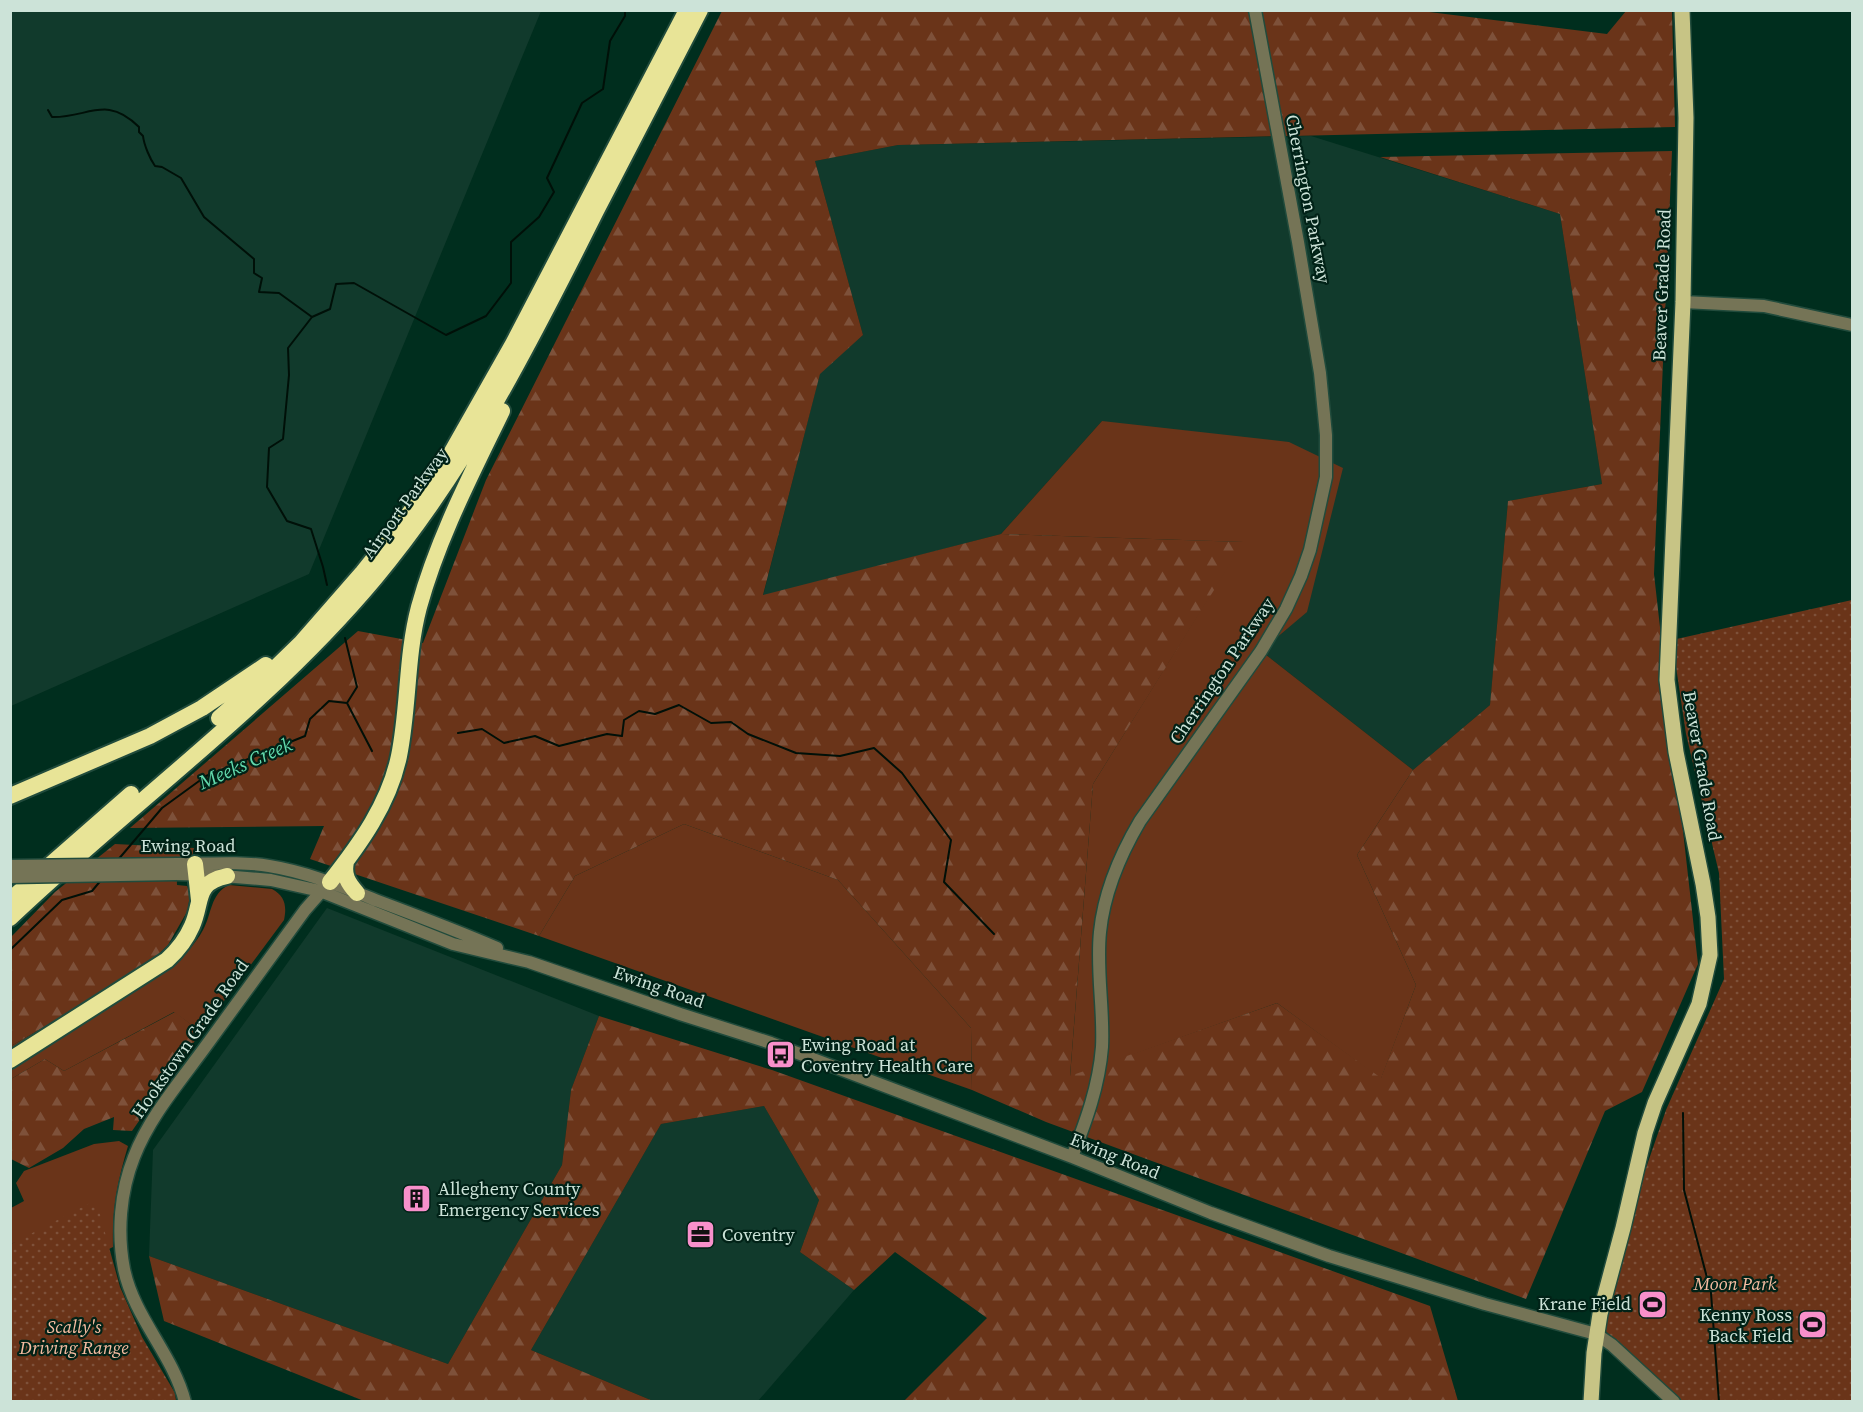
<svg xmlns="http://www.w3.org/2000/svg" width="1863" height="1412" viewBox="0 0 1863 1412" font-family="'Source Serif 4',serif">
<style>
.built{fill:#113a2c}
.green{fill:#6a3419}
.forest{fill:url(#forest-firs)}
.park{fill:url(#park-dots)}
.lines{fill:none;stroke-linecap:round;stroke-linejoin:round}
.stream{stroke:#001008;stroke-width:2}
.minor-casing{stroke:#214b3c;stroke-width:15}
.major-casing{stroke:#214b3c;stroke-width:18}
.highway-casing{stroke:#214b3c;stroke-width:20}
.minor{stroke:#757456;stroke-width:12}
.major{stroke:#c7c485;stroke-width:15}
.highway{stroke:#e8e497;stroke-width:16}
.minor-bridge-casing{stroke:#214b3c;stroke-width:15;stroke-linecap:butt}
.minor-bridge{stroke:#757456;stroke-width:12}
.labels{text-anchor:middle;stroke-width:4.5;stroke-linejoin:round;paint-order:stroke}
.street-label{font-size:18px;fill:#cce3d8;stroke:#012217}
.poi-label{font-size:18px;fill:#cce3d8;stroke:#012217;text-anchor:start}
.park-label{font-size:18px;font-style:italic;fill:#f5bca1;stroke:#012217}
.water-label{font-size:20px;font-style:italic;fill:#62daad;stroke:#012217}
</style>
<defs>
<pattern id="forest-firs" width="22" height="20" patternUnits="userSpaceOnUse" patternTransform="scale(1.5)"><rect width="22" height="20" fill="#6a3419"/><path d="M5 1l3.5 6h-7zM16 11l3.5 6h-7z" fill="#7e513a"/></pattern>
<pattern id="park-dots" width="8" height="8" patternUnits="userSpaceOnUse" patternTransform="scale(1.5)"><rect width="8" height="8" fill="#6a3419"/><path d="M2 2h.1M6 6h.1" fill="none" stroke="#7e513a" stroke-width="1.8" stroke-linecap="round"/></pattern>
</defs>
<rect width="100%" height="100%" fill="#002e1e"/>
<path class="built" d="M11 10 541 11 309 574 11 706Z
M1311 136 1560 214 1602 484 1508 501 1490 705 1413 770 1261 651 1102 421 1001 534 763 596 820 373 863 335 815 161 898 145Z
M327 908 599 1016 571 1090 562 1165 448 1364 149 1256 153 1150Z
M764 1106 819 1200 800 1252 854 1290 758 1401H653L531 1350 661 1124Z"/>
<path class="green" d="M1102 421 1289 442 1343 468 1307 612 1261 651 1413 770 1357 855 1416 985 1381 1079 1277 1003 1070 1077 1093 784 1243 542 1001 534Z
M684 824 838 880 971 1028 972 1090 539 936 575 876Z
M229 885 272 889C285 896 287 906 284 920L201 1032 174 1012 64 1071 45 1059 11 1079V1068L171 967C183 956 195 945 203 930 212 914 210 894 229 885Z
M102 994 11 1049V1046Z
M119 1141 128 1146C117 1183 112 1209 113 1247L105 1251 16 1242 11 1244V1208L24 1201 16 1183 24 1171 94 1144Z"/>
<path class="forest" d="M1413 10 1607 34 1626 11H1672L1675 127 898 145 815 161 863 335 820 374 763 595 1001 534 1244 542 1093 784 1070 1076 1277 1003 1381 1078 1416 985 1357 855 1413 770 1490 705 1508 501 1602 484 1560 214 1380 157 1672 151 1654 574 1698 964 1642 1092 1605 1111 1526 1299 1046 1122 972 1090 971 1028 838 880 684 824 575 876 539 936 310 859 324 826 130 828 358 631 423 643 486 480 722 11Z
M115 844 194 848 192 857 176 860 177 885 187 886 190 892 188 910 168 945 148 964 117 985 11 1046V937L55 892Z
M175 1012 201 1032 132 1131 113 1130 114 1117 84 1129 63 1148 29 1168 11 1159V1079L45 1059 64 1071Z
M599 1016 772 1070 1430 1306 1458 1401H904L987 1318 895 1252 854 1290 800 1252 819 1200 764 1106 661 1124 531 1350 653 1401H364L164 1321 149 1256 448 1364 562 1165 571 1090Z"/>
<path class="park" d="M1852 600V1401H1682L1602 1328 1636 1197 1666 1110 1724 979 1719 873 1686 734 1672 640Z
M96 1200 120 1287 142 1337 175 1393 176 1401H11V1244Z"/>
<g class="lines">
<path class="stream" d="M48 110 52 117C88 118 106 94 139 127V132L143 136C144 145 150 159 155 166L162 167 181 178 204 217 254 259V273L262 278 259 292 279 293 312 317
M327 585 323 567 311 529 287 521 267 487 269 448 283 439 289 375 288 348 312 317 330 309 336 284 354 283 446 335 486 316 511 283V242L539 217 554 192 547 178 582 103 603 89 610 41 625 16V10
M347 703 372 751
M458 733 482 729 504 743 535 736 559 746 607 734 622 736 624 720 639 711 655 714 679 705 711 723 731 722 748 734 796 753 840 756 874 748 902 773 951 840 944 882 994 934
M117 861 162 808 206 776 305 736 310 719 329 701 347 703 357 687 345 638
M10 950 62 900 92 891 102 879
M1683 1113 1684 1190 1711 1293 1719 1402"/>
<defs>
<path id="minor" d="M1683 302 1764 306 1852 325
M177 864C208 864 239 861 269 866 307 872 343 887 378 901 418 916 458 931 497 948
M176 874 211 875 271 880 320 891 453 944 529 962 680 1014 771 1043 1072 1157 1211 1213 1329 1256 1485 1304 1596 1334 1612 1345 1674 1402
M1072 1157C1086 1121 1099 1086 1102 1047 1104 1009 1096 970 1100 932 1104 892 1120 855 1140 821L1261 651 1286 609 1301 576 1310 550 1326 477V435L1320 373 1298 242 1255 10
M185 1402C173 1354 134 1318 124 1269 117 1233 120 1192 134 1157 149 1118 178 1084 203 1050 237 1004 271 957 305 910L326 886"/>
<path id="major" d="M1591 1402 1594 1353 1600 1314 1623 1228 1645 1133 1655 1103 1699 1004 1710 955 1708 917 1703 884 1676 752 1667 680 1683 302 1686 118 1682 10"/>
<path id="highway" d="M219 718 266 677 301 643 363 572 403 522 445 464 513 344 687 10
M10 796 150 736 202 708 266 665
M346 862C343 875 348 883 357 893
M195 864 199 900
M330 882C360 844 389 804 399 756 409 707 406 656 419 607 438 538 471 475 502 411
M10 900 131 794
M10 918C131 803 268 706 375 578 467 468 532 339 596 211 630 144 666 77 700 10
M10 1060 167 960C178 950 186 940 192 926 203 901 194 883 227 876"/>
</defs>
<use href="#minor" class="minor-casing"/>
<use href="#major" class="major-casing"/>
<use href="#highway" class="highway-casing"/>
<use href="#minor" class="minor"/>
<use href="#major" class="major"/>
<use href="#highway" class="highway"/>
<defs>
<path id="minor-bridge" d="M10 866 177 864
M10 877 176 874"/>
</defs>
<use href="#minor-bridge" class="minor-bridge-casing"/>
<use href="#minor-bridge" class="minor-bridge"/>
</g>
<defs>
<symbol id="bus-square" viewBox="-11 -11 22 22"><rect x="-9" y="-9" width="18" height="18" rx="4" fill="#f890cb" stroke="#012217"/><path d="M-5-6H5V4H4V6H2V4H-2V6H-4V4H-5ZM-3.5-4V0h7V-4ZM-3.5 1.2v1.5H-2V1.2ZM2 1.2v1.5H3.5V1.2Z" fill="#111"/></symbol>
<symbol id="building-square" viewBox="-11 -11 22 22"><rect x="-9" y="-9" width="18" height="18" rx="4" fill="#f890cb" stroke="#012217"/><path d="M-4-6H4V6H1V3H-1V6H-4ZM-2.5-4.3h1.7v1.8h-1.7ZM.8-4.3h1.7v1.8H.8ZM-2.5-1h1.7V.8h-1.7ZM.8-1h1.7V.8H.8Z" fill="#111"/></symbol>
<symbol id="office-square" viewBox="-11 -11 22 22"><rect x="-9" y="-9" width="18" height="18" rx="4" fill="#f890cb" stroke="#012217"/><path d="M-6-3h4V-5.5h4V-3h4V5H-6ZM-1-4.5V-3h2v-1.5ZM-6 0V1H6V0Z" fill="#111"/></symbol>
<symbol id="stadium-square" viewBox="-11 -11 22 22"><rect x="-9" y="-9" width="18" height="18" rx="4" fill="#f890cb" stroke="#012217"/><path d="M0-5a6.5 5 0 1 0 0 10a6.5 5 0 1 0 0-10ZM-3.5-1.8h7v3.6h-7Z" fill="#111"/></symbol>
</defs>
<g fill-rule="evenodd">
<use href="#bus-square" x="764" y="1038" width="33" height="33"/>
<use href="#building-square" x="400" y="1182" width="33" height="33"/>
<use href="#office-square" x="684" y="1218" width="33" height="33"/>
<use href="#stadium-square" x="1636" y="1288" width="33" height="33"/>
<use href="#stadium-square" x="1796" y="1308" width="33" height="33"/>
</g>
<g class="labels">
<g class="street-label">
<text transform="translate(1308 199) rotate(79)" y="6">Cherrington Parkway</text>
<text transform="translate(1662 285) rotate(-88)" y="6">Beaver Grade Road</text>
<text transform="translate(405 503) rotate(-54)" y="6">Airport Parkway</text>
<text transform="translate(1222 671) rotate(-56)" y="6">Cherrington Parkway</text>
<text transform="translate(1702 766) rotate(80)" y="6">Beaver Grade Road</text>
<text x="188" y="852">Ewing Road</text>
<text transform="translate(659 987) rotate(19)" y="6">Ewing Road</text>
<text transform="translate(190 1039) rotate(-55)" y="6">Hookstown Grade Road</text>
<text transform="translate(1115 1156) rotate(22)" y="6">Ewing Road</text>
</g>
<g class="poi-label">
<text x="801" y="1051">Ewing Road at<tspan x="801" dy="21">Coventry Health Care</tspan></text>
<text x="438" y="1195">Allegheny County<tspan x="438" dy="21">Emergency Services</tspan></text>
<text x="722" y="1241">Coventry</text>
<text x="1631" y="1310" text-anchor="end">Krane Field</text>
<text x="1792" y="1321" text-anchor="end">Kenny Ross<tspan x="1792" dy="21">Back Field</tspan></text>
</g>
<g class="park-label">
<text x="1735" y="1290">Moon Park</text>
<text x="74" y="1333">Scally's<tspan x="74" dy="21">Driving Range</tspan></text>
</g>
<g class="water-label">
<text transform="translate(245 763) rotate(-24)" y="7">Meeks Creek</text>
</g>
</g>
<rect width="1863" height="1412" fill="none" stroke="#cce3d8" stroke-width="24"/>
</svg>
